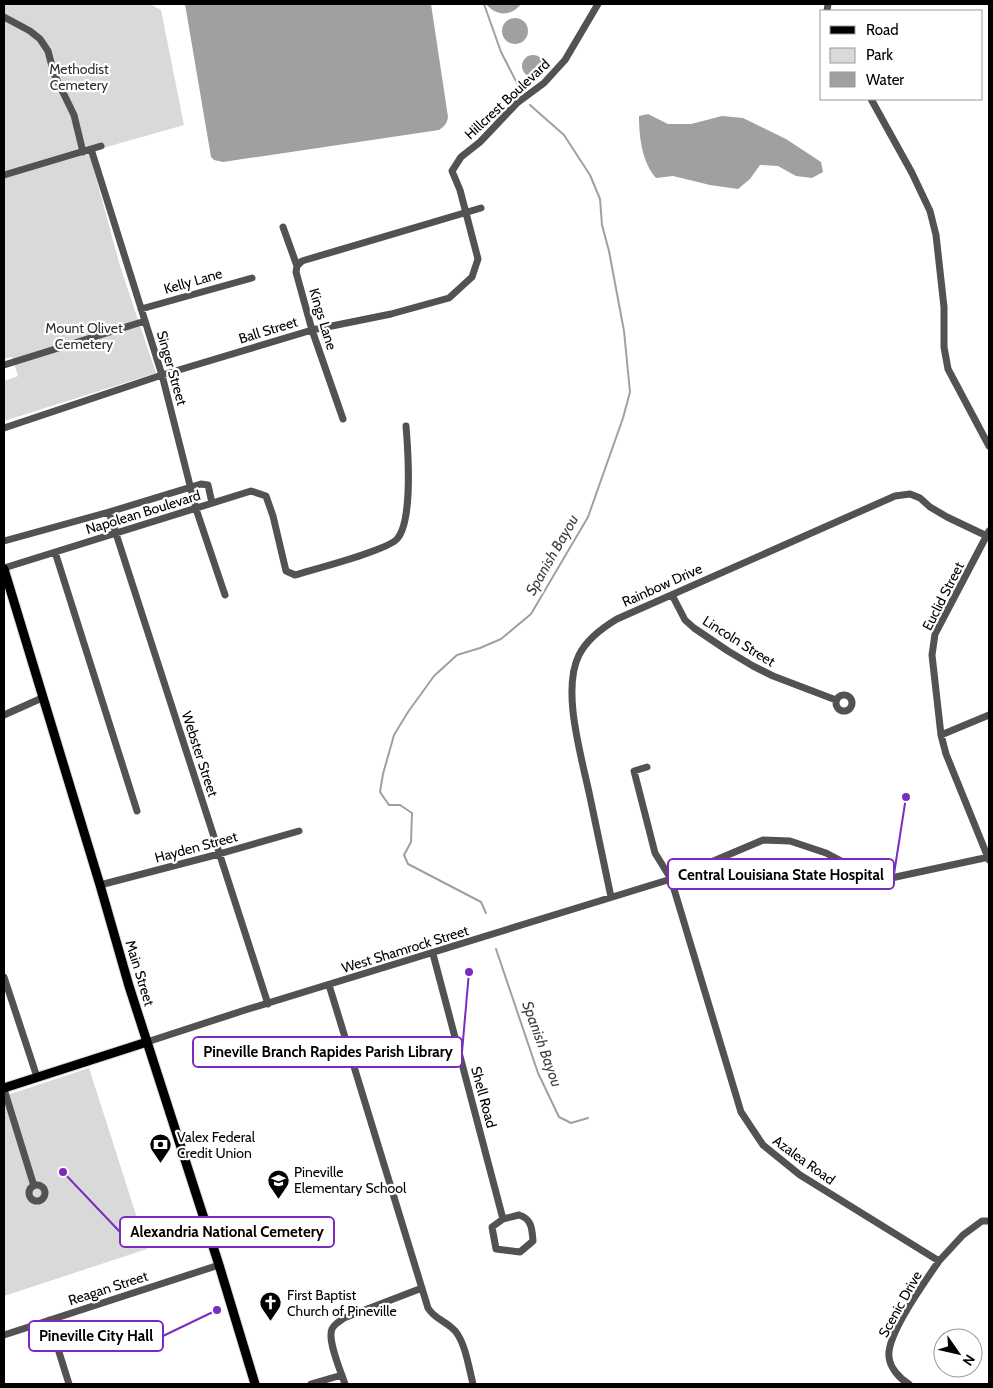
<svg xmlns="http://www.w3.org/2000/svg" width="993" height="1388" viewBox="0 0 993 1388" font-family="Cabin,sans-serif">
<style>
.green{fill:#d9d9d9}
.water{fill:#a0a0a0}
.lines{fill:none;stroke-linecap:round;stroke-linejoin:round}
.stream{stroke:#a0a0a0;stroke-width:2}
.major-casing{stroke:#dbdbdb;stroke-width:11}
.minor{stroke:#525252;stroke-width:7}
.major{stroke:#000;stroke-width:9}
.labels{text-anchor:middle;stroke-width:4.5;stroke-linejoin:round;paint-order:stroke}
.park-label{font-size:14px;fill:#303030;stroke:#fff}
.street-label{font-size:14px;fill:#000;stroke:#fff}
.poi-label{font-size:14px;fill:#000;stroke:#fff;text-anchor:start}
.water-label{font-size:15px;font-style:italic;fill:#414141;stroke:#fff}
.leader{fill:none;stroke:#7b2cbf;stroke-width:2}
.callout-dot{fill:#7b2cbf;stroke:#fff;stroke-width:2}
.callout{fill:#fff;stroke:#7b2cbf;stroke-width:2}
.callout-label{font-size:15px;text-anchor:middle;font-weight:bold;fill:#000}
</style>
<rect width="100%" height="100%" fill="#fff"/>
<path class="green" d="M4 4H150L161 10 184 125 89 152 120 266 156 373 4 421V381L18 376 12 357 4 359Z
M89 1068 147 1249 4 1296V1096Z"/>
<path class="water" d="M185 4H431L448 117C447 123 445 126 439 130L223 162 214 160 211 157Z
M486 4H521C511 17 496 16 486 4Z
M502 31a13 13 0 1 1 26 0a13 13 0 1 1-26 0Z
M522 66a11 11 0 1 1 22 0a11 11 0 1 1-22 0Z
M648 114 668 124H691L722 116 743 118 786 139 821 162 823 172 812 178 796 176 778 166 760 165 750 179 738 189 710 185 673 176 656 178C642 162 639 137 639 116Z"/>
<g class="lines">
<path class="stream" d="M484 4 501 52 521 91
M486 913 481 902 408 864 404 855 411 842 412 813 400 805H389L380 792 383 774 394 735 408 712 434 676 457 655 480 648 501 639 531 614 588 517 623 418 630 392 624 331 609 251 602 225 600 199 590 175 564 135 530 105
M496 949 538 1073 559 1117 571 1123 588 1118"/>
<defs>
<path id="major" d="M4 569 100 885 129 986 219 1265 255 1384
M4 1088 147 1042"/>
</defs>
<use href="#major" class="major-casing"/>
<path class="minor" d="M827 11 828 4
M4 17 30 31 40 39 48 51 54 74 74 115 83 152
M871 99 912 173 930 211 936 235 944 307V347L948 369 989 446
M91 149 162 375 196 509 225 595
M4 175 101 146
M283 227 297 266 296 272 312 330 343 419
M297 266 302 261 481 208
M141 309 252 278
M4 365 145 321
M4 428 162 375 312 330 391 314 449 298 472 277 478 259 460 190 452 171 461 157 480 142 517 103 544 83 565 60 598 4
M109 512 268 1004
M989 531 935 634 932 655 941 735 946 754 989 860
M4 541 109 512 201 484 208 485 212 503
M55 552 137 811
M4 568 251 491 266 496 273 516 286 571 295 575C314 569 386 551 397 539 413 521 408 450 406 426
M672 595 685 620 694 628 728 651 753 666 773 676 836 700
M836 703a8 8 0 1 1 16 0a8 8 0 1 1-16 0Z
M4 715 42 698
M941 735 989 715
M647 767 634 771 655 853 671 879 741 1112 763 1145 800 1175 939 1261 963 1235 982 1221H989
M100 885 219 854 299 831
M611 897C604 864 597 830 590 797 582 758 561 691 579 655 587 639 602 628 617 619L895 496 910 494 920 498 930 507 947 517 989 537
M433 954 503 1219
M4 977 37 1077
M329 985 428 1308C434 1318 443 1320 452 1328 465 1338 469 1369 473 1384
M147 1042 242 1011 671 879 763 840 790 841 826 853 847 864 891 878 989 857
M4 1089 34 1186
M29 1193a8 8 0 1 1 16 0a8 8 0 1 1-16 0Z
M519 1215C532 1219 532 1229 533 1241L520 1252 496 1249 492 1227 503 1219Z
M49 1320 69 1384
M4 1335 219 1265
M311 1384 342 1375
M345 1384C341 1372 327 1340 332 1329 334 1324 340 1321 344 1318L422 1288
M909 1384C900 1379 890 1368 889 1357 886 1335 926 1280 939 1261"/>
<use href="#major" class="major"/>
</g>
<defs>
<symbol id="bank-pin" viewBox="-11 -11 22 30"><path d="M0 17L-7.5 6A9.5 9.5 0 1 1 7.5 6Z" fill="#000" stroke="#fff"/><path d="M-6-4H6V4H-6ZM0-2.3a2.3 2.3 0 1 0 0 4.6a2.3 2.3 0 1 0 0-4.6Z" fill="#fff"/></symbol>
<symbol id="school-pin" viewBox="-11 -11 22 30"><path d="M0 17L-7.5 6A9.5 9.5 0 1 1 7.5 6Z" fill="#000" stroke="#fff"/><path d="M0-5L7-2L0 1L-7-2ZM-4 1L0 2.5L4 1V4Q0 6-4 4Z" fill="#fff"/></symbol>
<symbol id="church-pin" viewBox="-11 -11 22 30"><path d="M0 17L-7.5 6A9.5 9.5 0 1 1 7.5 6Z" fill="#000" stroke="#fff"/><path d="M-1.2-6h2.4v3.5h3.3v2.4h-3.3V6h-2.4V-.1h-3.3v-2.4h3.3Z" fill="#fff"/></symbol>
</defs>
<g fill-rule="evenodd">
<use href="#bank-pin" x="148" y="1132" width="25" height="34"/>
<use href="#school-pin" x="266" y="1168" width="25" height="34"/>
<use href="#church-pin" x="258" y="1290" width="25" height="34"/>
</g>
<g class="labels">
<g class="park-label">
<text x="79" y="74">Methodist<tspan x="79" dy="16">Cemetery</tspan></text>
<text x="84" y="333">Mount Olivet<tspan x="84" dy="16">Cemetery</tspan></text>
</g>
<g class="street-label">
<text transform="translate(507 99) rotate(-43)" y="5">Hillcrest Boulevard</text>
<text transform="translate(193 281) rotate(-16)" y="5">Kelly Lane</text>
<text transform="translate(323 319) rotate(73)" y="5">Kings Lane</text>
<text transform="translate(268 330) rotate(-17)" y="5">Ball Street</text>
<text transform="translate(172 368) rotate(74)" y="5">Singer Street</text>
<text transform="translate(143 512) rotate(-17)" y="5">Napolean Boulevard</text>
<text transform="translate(662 585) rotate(-24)" y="5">Rainbow Drive</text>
<text transform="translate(943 596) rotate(-63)" y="5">Euclid Street</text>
<text transform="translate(739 641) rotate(32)" y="5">Lincoln Street</text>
<text transform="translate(200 754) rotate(72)" y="5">Webster Street</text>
<text transform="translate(196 847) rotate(-15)" y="5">Hayden Street</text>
<text transform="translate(405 949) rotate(-17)" y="5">West Shamrock Street</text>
<text transform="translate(140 973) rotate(73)" y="5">Main Street</text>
<text transform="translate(484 1097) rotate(75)" y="5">Shell Road</text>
<text transform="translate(804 1160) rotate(36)" y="5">Azalea Road</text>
<text transform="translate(108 1288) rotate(-18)" y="5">Reagan Street</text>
<text transform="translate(900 1304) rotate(-61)" y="5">Scenic Drive</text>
</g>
<g class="poi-label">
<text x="177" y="1142">Valex Federal<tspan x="177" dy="16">Credit Union</tspan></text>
<text x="294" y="1177">Pineville<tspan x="294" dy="16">Elementary School</tspan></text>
<text x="287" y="1300">First Baptist<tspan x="287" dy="16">Church of Pineville</tspan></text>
</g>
<g class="water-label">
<text transform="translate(552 555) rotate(-60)" y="5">Spanish Bayou</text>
<text transform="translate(542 1044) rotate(70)" y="5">Spanish Bayou</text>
</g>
</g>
<path class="leader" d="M906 797L894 874M469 972L462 1052M63 1172L120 1232M217 1310L163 1336"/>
<g class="callout-dot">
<circle cx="906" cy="797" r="5"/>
<circle cx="469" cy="972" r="5"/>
<circle cx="63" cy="1172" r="5"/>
<circle cx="217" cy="1310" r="5"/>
</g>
<g class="callout">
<rect x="668" y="859" width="226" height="30" rx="5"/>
<rect x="193" y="1037" width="269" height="30" rx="5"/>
<rect x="120" y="1217" width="214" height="30" rx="5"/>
<rect x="29" y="1321" width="134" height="30" rx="5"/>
</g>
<g class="callout-label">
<text x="781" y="880">Central Louisiana State Hospital</text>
<text x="328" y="1057">Pineville Branch Rapides Parish Library</text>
<text x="227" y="1237">Alexandria National Cemetery</text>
<text x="96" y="1341">Pineville City Hall</text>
</g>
<rect width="993" height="1388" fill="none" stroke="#000000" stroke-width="10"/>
<rect x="820" y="10" width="162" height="90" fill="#ffffff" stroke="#999999"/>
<rect x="830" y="26" width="25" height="8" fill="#000000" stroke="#999999"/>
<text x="866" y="35" font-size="15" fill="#000000">Road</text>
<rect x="830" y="48" width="25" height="15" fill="#d9d9d9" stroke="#999999"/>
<text x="866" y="60" font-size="15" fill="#000000">Park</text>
<rect x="830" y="72" width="25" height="15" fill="#a0a0a0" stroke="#999999"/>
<text x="866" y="85" font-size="15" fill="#000000">Water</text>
<g transform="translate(958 1353) rotate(124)"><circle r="24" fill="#ffffff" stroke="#999999"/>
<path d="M0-4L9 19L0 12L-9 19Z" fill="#000000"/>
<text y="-8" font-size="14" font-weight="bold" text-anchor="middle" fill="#000000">N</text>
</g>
</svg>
